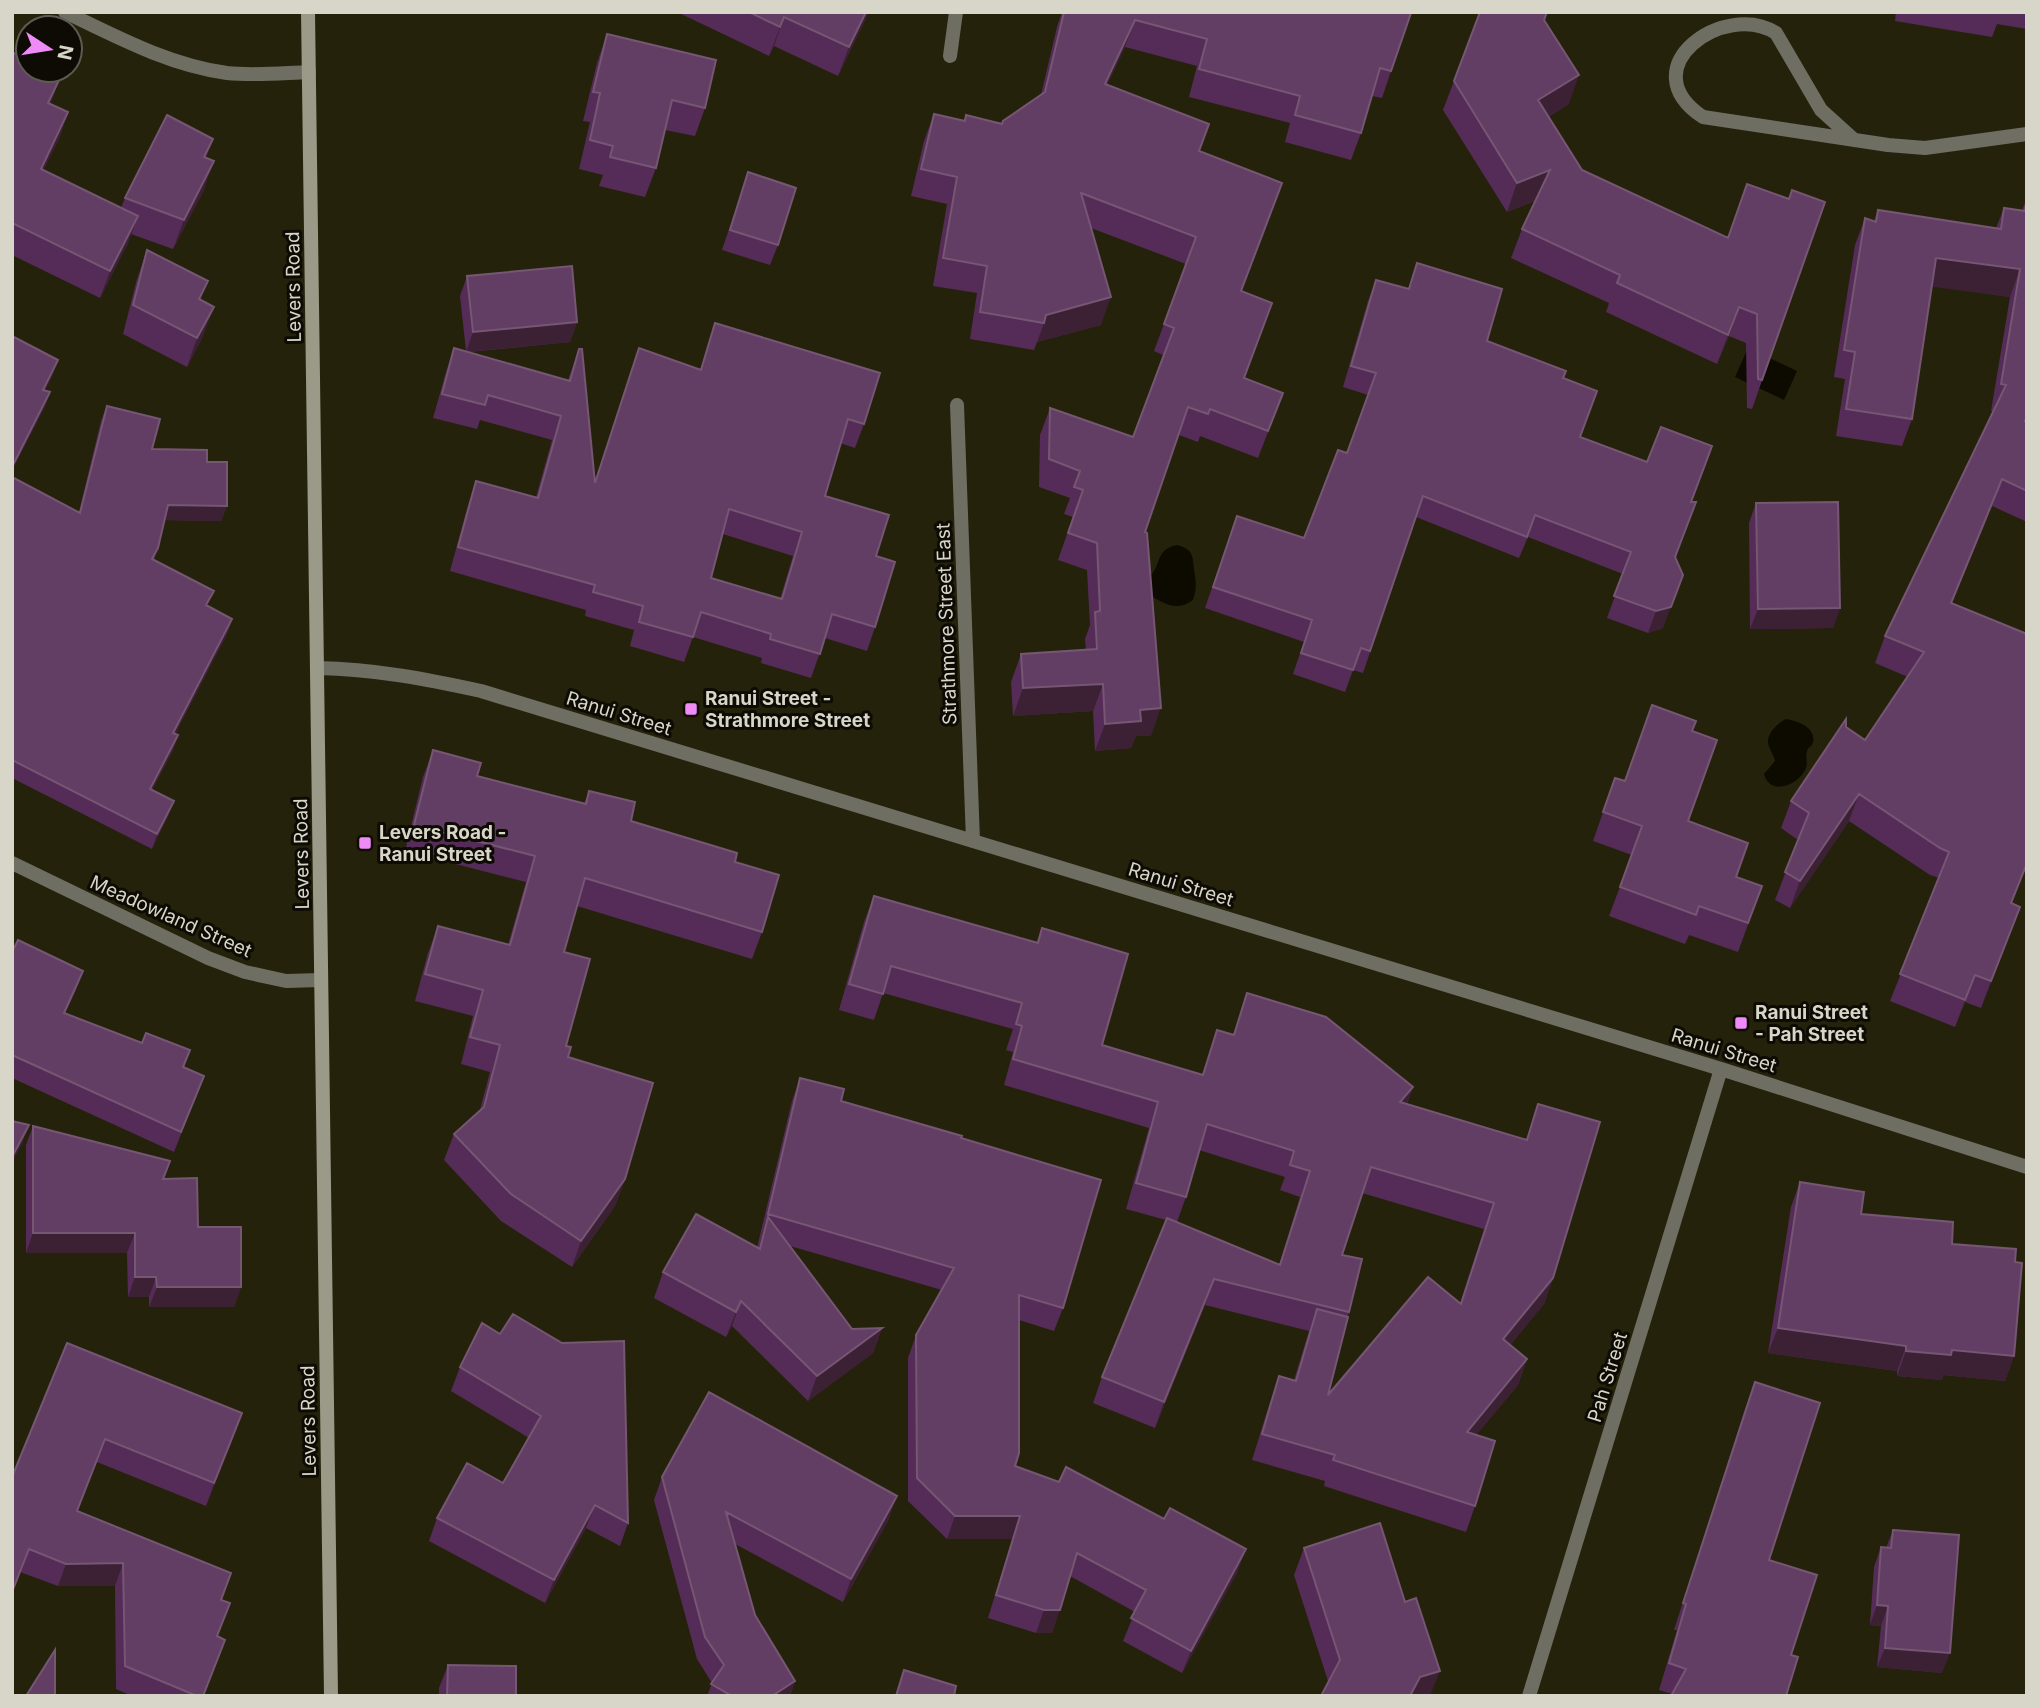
<svg xmlns="http://www.w3.org/2000/svg" width="2039" height="1708" viewBox="0 0 2039 1708" font-family="Inter,sans-serif">
<style>
.water{fill:#0d0a00}
.lines{fill:none;stroke-linecap:round;stroke-linejoin:round}
.street{stroke:#6f6e63;stroke-width:14}
.secondary{stroke:#9b9987;stroke-width:14}
.wall{fill:#552c57;fill-rule:evenodd}
.shaded-wall{fill:#3c2034}
.building{fill:#633e64;stroke:#755673;stroke-width:2;fill-rule:evenodd}
.poi-dot{fill:#ef8bf7;stroke:#0d0b04;stroke-width:2.5}
.labels{text-anchor:middle;stroke-width:6;stroke-linejoin:round;paint-order:stroke}
.street-label{font-size:19px;fill:#d7d6c8;stroke:#0d0b04}
.poi-label{font-size:19px;font-weight:bold;fill:#d7d6c8;stroke:#0d0b04;text-anchor:start}
</style>
<rect width="100%" height="100%" fill="#25220b"/>
<path class="water" d="M1748 348 1797 371 1784 400 1735 377Z
M1177 545C1193 549 1193 556 1194 570 1196 582 1197 588 1193 600 1176 612 1166 604 1149 595L1147 578C1163 568 1153 550 1177 545Z
M1786 719C1797 721 1816 727 1813 742 1811 749 1809 745 1807 751 1805 757 1808 763 1806 768 1799 785 1770 797 1764 774L1775 761C1774 755 1769 749 1768 743 1767 733 1778 723 1786 719Z"/>
<g class="lines">
<path class="street" d="M65 12C117 37 169 65 227 73 254 76 282 73 309 72
M950 56 956 12
M1852 138 1821 110 1776 33C1724 0 1629 68 1703 117L1888 145 1925 148 2027 134
M957 405 973 841
M318 668C374 669 426 679 481 691L1721 1069 2027 1167
M12 863 208 958 245 972 286 981 321 980
M1529 1696 1721 1069"/>
<path class="secondary" d="M308 12 331 1696"/>
</g>
<path class="wall" d="M677 12H869L838 76 774 46 769 56Z
M1062 12H1407L1391 71 1382 98 1372 96 1361 133 1351 160 1285 142 1290 123 1189 97 1197 66 1125 47 1107 85 1199 151 1241 292 1244 378 1283 393 1258 458 1200 436 1198 442 1179 435 1145 532 1151 736H1136L1131 748 1095 751 1093 711 1013 716 1011 682 1021 654 1086 650 1085 639 1090 625 1087 570 1058 560 1073 517 1064 514 1070 498 1039 487 1040 435 1050 408 1133 437 1163 355 1154 351 1186 264 1091 228 1101 325 1037 342 1034 350 970 339 977 293 933 286 947 204 911 196 924 141 934 114 964 121 966 115 1002 123 1041 95 1057 27Z
M1896 12H2027V29L1997 24 1992 37 1895 21Z
M1544 20 1569 104 1548 117 1582 170 1728 238 1789 199 1825 202 1752 409 1747 408 1746 343 1729 336 1717 364 1606 312 1609 303 1511 258 1522 229 1535 201 1507 212 1443 110 1454 81Z
M607 34 705 108 695 136 665 130 656 168 645 197 599 186 603 175 579 169 590 122 583 121 597 63Z
M12 52 51 104 68 112 59 139 43 170 121 208 125 198 213 139 206 158 204 190 173 249 131 234 128 243 100 298 12 255Z
M748 172 778 245 770 265 722 250Z
M2027 198V522L1992 506 1952 603 2027 865 2012 903 2010 934 1981 1008 1965 1002 1955 1027 1890 1001 1939 878 1930 875 1849 821 1790 908 1775 900 1798 840 1781 828 1791 801 1846 727 1865 740 1908 677 1875 663 1885 636 1994 412 1991 411 2010 297 1932 286 1912 419 1902 446 1836 436 1845 379 1834 377 1855 245 1865 218 1874 221 1878 210 1996 228 2004 208 2022 210Z
M147 250 201 300 203 336 187 367 123 334 137 279Z
M1417 263 1487 341 1564 379 1580 437 1691 502 1676 558 1663 628 1648 633 1607 618 1623 574 1528 537 1519 558 1416 517 1363 673 1353 670 1345 692 1293 674 1304 642 1205 608 1237 516 1304 538 1347 453 1368 395 1343 387 1368 301 1376 280 1408 289Z
M467 276 577 322 570 342 469 352 568 380 579 349 595 481 639 348 700 370 715 323 864 424 855 448 840 443 825 496 876 556 875 627 867 651 825 638 811 678 761 663 762 658 693 637 684 662 630 646 634 630 585 616 586 610 450 571 468 505 476 481 536 497 552 440 480 420 477 429 433 418 446 372 454 348 466 351 460 296ZM723 534 793 556 780 599 711 578Z
M107 406 152 449 207 462 227 506 221 521 165 520 154 560 208 606 232 619 227 634 175 734 178 735 173 750 152 790 174 801 168 816 152 849 12 778V477L79 512 101 421Z
M1756 503 1840 608 1833 628 1750 629 1749 523Z
M1692 731 1688 821 1736 877 1762 886 1738 952 1689 935 1685 944 1609 916 1632 855 1593 841 1615 778 1625 781Z
M433 750 477 776 584 804 589 791 631 821 735 862 762 932 752 959 577 906 564 952 566 1046 568 1057 625 1179 615 1206 572 1267 501 1221 444 1160 454 1134 480 1110 490 1072 461 1064 473 1016 415 1001 428 953 438 926 508 945 526 882 405 851 423 777Z
M874 896 1036 943 1042 928 1102 1045 1202 1075 1217 1030 1233 1035 1247 993 1413 1087 1407 1104 1526 1140 1538 1104 1553 1278 1544 1304 1510 1345 1527 1359 1518 1385 1476 1435 1475 1506 1466 1532 1324 1486 1325 1481 1252 1460 1270 1402 1279 1376 1294 1380 1309 1331 1205 1305 1155 1428 1093 1403 1102 1377 1166 1220 1126 1209 1149 1128 1004 1085 1013 1052 1006 1050 1013 1029 883 993 874 1020 839 1010 864 922ZM1199 1150 1285 1177 1280 1190 1300 1197 1279 1265 1177 1222 1186 1197ZM1362 1193 1484 1229 1460 1303 1328 1395 1349 1312 1342 1255Z
M12 952 76 990 65 1013 184 1068 204 1076 174 1152 12 1078Z
M800 1078 841 1101 961 1138 1063 1308 1054 1331 1019 1320 1015 1466 1238 1571 1182 1673 1123 1641 1135 1612 1070 1576 1052 1633H1036L988 1618 1012 1539H947L908 1501V1358L916 1335 942 1290 790 1246 852 1329 882 1328 873 1353 808 1401 732 1326 726 1337 654 1298 663 1272 757 1248 792 1101Z
M33 1126 170 1161 164 1179 241 1287 234 1307H149V1297H128L127 1253H26V1145Z
M1800 1182 1861 1214 1952 1244 2015 1262 2014 1356 2005 1381 1943 1375 1942 1380 1897 1376V1371L1768 1353 1791 1207Z
M482 1323 628 1523 620 1546 586 1528 545 1603 429 1541 437 1518 503 1483 529 1438 451 1391 460 1367Z
M67 1343 234 1436 206 1506 97 1462 77 1511 221 1600 218 1637 204 1696H132L116 1689 115 1586H58L20 1572Z
M1755 1382 1769 1560 1791 1655 1672 1694 1659 1690 1677 1630H1674L1745 1409Z
M662 1477 889 1519 843 1602 735 1544 755 1615 795 1681 790 1696H707L712 1683 697 1659 654 1500Z
M1893 1530 1942 1673 1877 1667 1881 1626 1870 1625 1874 1567 1881 1547 1886 1548Z
M1304 1548 1430 1696 1328 1681 1294 1575Z
M448 1665 516 1696H439V1688Z"/>
<path class="shaded-wall" d="M866 12H869L838 76 849 47Z
M784 17 774 46 769 56 780 27Z
M1135 20 1125 47 1095 111 1105 84Z
M1579 75 1569 104 1527 129 1538 100Z
M61 76 51 103 38 130 48 103Z
M68 112 59 139 31 196 41 169Z
M213 139 203 168 204 157Z
M214 161 204 190 173 249 184 220Z
M1550 170 1539 199 1507 212 1517 183Z
M138 216 128 243 100 298 110 271Z
M1936 258 2020 269 2010 297 1926 286Z
M208 281 197 310 199 299Z
M1111 297 1101 325 1037 342 1044 323 1046 315Z
M214 307 203 336 187 367 197 338Z
M1739 307 1729 336 1717 364 1728 335Z
M577 322 570 342 466 352 473 332Z
M58 360 53 375 38 405 43 390Z
M50 392 45 407 12 471V467Z
M2002 479 1992 506 1941 630 1951 603Z
M168 505 227 506 221 521 163 520Z
M1671 607 1663 628 1648 633 1656 611Z
M1840 608 1833 628 1750 629 1758 609Z
M232 619 227 634 168 747 173 733Z
M1103 684 1093 711 1013 716 1023 688Z
M1161 708 1151 736H1136L1131 748 1095 751 1105 724 1140 710Z
M178 735 173 750 144 804 150 789Z
M1859 794 1849 821 1790 908 1800 881Z
M174 801 168 816 152 849 157 834Z
M2020 907 2010 934 1981 1008 1991 981Z
M83 971 76 990 56 1033 64 1013Z
M1975 975 1965 1002 1955 1027 1965 1000Z
M1413 1087 1404 1113 1400 1102Z
M29 1125 22 1144 12 1163V1157Z
M625 1179 615 1206 572 1267 581 1241Z
M33 1233H135L127 1253H26Z
M135 1277H156L149 1297H128Z
M1553 1278 1544 1304 1493 1365 1503 1339Z
M1214 1279 1205 1305 1155 1428 1164 1402Z
M157 1287H241L234 1307H149Z
M741 1301 732 1326 726 1337 736 1312Z
M882 1328 873 1353 808 1401 817 1376Z
M1778 1328 1906 1346 1897 1371 1768 1353Z
M1952 1350 2014 1356 2005 1381 1943 1375 1942 1380 1897 1376 1906 1351Z
M1527 1359 1518 1385 1457 1458 1467 1432Z
M242 1413 234 1436 206 1506 214 1483Z
M897 1496 889 1519 843 1602 851 1579Z
M595 1505 586 1528 545 1603 554 1580Z
M955 1516H1020L1012 1539H947Z
M1246 1549 1238 1571 1182 1673 1191 1651Z
M123 1563 115 1586H58L66 1564Z
M1877 1605 1888 1606 1881 1626 1870 1625Z
M1044 1610H1060L1052 1633H1036Z
M1885 1648 1950 1653 1942 1673 1877 1667Z
M1440 1671 1430 1696H1410L1420 1677Z
M795 1681 790 1696H772Z"/>
<path class="building" d="M749 12H866L849 47 784 17 780 27Z
M1064 12H1407L1411 13 1391 71 1380 68 1361 133 1295 115 1300 96 1199 69 1207 39 1135 20 1105 84 1209 124 1199 151 1282 183 1241 291 1272 303 1244 378 1283 393 1268 431 1210 409 1208 414 1188 407 1145 532 1147 533 1161 708 1140 710 1141 721 1105 724 1103 684 1023 688 1021 654 1097 649 1095 612 1100 611 1097 543 1068 533 1083 490 1074 487 1080 471 1049 459 1050 408 1133 437 1174 328 1164 324 1196 237 1081 193 1111 297 1046 315 1044 323 980 312 987 266 943 258 957 177 921 169 934 114 965 121 966 115 1002 124 1003 121 1045 92Z
M1480 12H1547L1544 20 1579 75 1538 100 1582 170 1728 238 1747 184 1789 199 1792 190 1825 202 1762 380 1758 379 1757 314 1739 307 1728 335 1617 283 1620 275 1522 229 1550 170 1517 183 1454 81Z
M607 34 716 60 705 108 672 100 656 168 610 157 613 146 590 140 600 93 593 92Z
M12 52 28 60V70H48L61 76 48 103 68 112 41 169 138 216 110 271 12 223Z
M167 115 213 139 204 157 214 161 184 220 125 198Z
M748 172 796 188 778 245 730 230Z
M2027 198V417L2025 421H2027V491L2002 479 1951 603 2027 634V863L2011 903 2020 907 1991 981 1975 975 1965 1000 1900 974 1949 852 1940 848 1859 794 1800 881 1785 872 1809 813 1791 801 1846 719V727L1865 740 1924 652 1885 636 2006 385 2001 384 2020 269 1936 258 1912 419 1846 409 1855 352 1844 350 1865 218 1876 222 1878 210 2001 229 2004 208 2025 211Z
M147 250 208 281 199 299 214 307 197 338 133 305Z
M1417 263 1502 289 1487 341 1566 371 1563 378 1597 391 1580 437 1647 462 1661 427 1712 446 1691 502H1696L1675 557 1683 575 1671 607 1656 611 1614 596 1631 552 1535 515 1527 537 1423 496 1370 651 1361 648 1353 670 1301 653 1312 620 1213 587 1237 516 1304 538 1338 450 1347 453 1376 373 1351 366 1376 280 1409 289Z
M572 266 577 322 473 332 467 276Z
M715 323 880 373 864 424 848 419 825 496 889 515 876 556 895 562 875 627 832 614 820 654 770 639 771 634 701 612 693 637 639 622 643 606 593 592 595 585 458 547 476 481 538 498 561 416 488 395 485 405 442 394 454 348 570 381 579 349H582L595 483 639 348 701 370ZM729 509 802 532 782 599 711 578Z
M12 336 58 360 43 390 50 392 12 467Z
M107 406 160 419 152 449 207 450V462H227V506L168 505 158 548 152 559 214 591 206 605 232 619 173 733 178 735 150 789 174 801 157 834 12 760V477L80 513Z
M1838 502 1840 608 1758 609 1756 503Z
M1652 705 1696 721 1692 731 1717 740 1688 821 1748 843 1736 877 1762 886 1748 923 1699 906 1696 915 1620 887 1642 826 1603 812 1615 778 1625 781Z
M433 750 481 763 477 776 586 804 589 791 635 802 631 821 737 853 735 862 779 875 762 932 585 878 564 952 590 959 566 1046 571 1047 568 1057 653 1083 625 1179 581 1241 511 1194 454 1134 484 1107 500 1045 470 1037 483 990 425 974 438 926 510 945 535 856 414 825Z
M874 896 1038 943 1042 928 1128 954 1102 1045 1203 1075 1217 1030 1234 1035 1247 993 1326 1017 1413 1087 1400 1102 1527 1140 1538 1104 1600 1122 1553 1278 1503 1339 1527 1359 1467 1432 1495 1441 1475 1506 1333 1460 1335 1455 1262 1434 1279 1376 1296 1381 1317 1309 1348 1317 1328 1395 1428 1277 1461 1304 1494 1203 1371 1167 1342 1255 1362 1259 1349 1312 1214 1279 1164 1402 1102 1377 1167 1218 1280 1265 1310 1171 1290 1165 1294 1151 1207 1124 1186 1197 1136 1183 1158 1102 1013 1059 1022 1026 1016 1024 1022 1003 891 966 883 994 849 984Z
M18 940 83 971 64 1013 142 1043 146 1033 190 1050 183 1067 204 1076 181 1132 12 1055V952Z
M800 1078 844 1089 841 1101 962 1136 961 1138 1101 1180 1063 1308 1019 1295V1453L1015 1466 1059 1482 1066 1467 1164 1519 1170 1508 1246 1549 1191 1651 1131 1618 1146 1590 1077 1553 1060 1610H1044L996 1595 1020 1516H955L917 1478 916 1335 954 1268 768 1214Z
M12 1121 29 1125 12 1157Z
M33 1126 170 1161 163 1179 197 1178 198 1227H241V1287H157L156 1277H135V1233H33Z
M1800 1182 1864 1192 1861 1214 1953 1222 1952 1244 2016 1249 2015 1262 2022 1263 2014 1356 1952 1350 1951 1355 1906 1351V1346L1778 1328Z
M696 1214 760 1249 768 1217 852 1329 882 1328 817 1376 741 1301 736 1312 663 1272Z
M513 1314 562 1343 624 1341 628 1523 595 1505 554 1580 437 1518 467 1463 503 1483 541 1416 460 1367 482 1323 500 1334Z
M67 1343 242 1413 214 1483 105 1439 77 1511 231 1573 221 1600 230 1603 217 1636 225 1640 203 1696H197L125 1666 123 1563 66 1564 29 1549 12 1592V1477Z
M1755 1382 1820 1403 1769 1560 1817 1575 1791 1655 1798 1657 1786 1696H1671L1686 1669 1669 1663 1686 1604 1683 1603Z
M709 1392 897 1496 851 1579 726 1512 755 1615 795 1681 772 1696H732L711 1684 724 1665 705 1637 662 1477Z
M1380 1523 1405 1602 1416 1598 1440 1671 1420 1677 1410 1696H1321L1340 1660 1304 1548Z
M1893 1530 1959 1535 1950 1653 1885 1648 1888 1606 1877 1605 1881 1547 1891 1548Z
M55 1650V1696H26Z
M448 1665 516 1666V1696H447Z
M904 1670 956 1686 954 1696H896Z"/>
<g class="poi-dot">
<rect x="684" y="702" width="14" height="14" rx="3.5"/>
<rect x="358" y="836" width="14" height="14" rx="3.5"/>
<rect x="1734" y="1016" width="14" height="14" rx="3.5"/>
</g>
<g class="labels">
<g class="street-label">
<text transform="translate(293 287) rotate(-91)" y="7">Levers Road</text>
<text transform="translate(946 624) rotate(-92)" y="7">Strathmore Street East</text>
<text transform="translate(619 713) rotate(17)" y="7">Ranui Street</text>
<text transform="translate(301 854) rotate(-91)" y="7">Levers Road</text>
<text transform="translate(1181 884) rotate(17)" y="7">Ranui Street</text>
<text transform="translate(171 916) rotate(24)" y="7">Meadowland Street</text>
<text transform="translate(1724 1050) rotate(17)" y="7">Ranui Street</text>
<text transform="translate(1607 1377) rotate(-73)" y="7">Pah Street</text>
<text transform="translate(308 1421) rotate(-91)" y="7">Levers Road</text>
</g>
<g class="poi-label">
<text x="705" y="705">Ranui Street -<tspan x="705" dy="22">Strathmore Street</tspan></text>
<text x="379" y="839">Levers Road -<tspan x="379" dy="22">Ranui Street</tspan></text>
<text x="1755" y="1019">Ranui Street<tspan x="1755" dy="22">- Pah Street</tspan></text>
</g>
</g>
<rect width="2039" height="1708" fill="none" stroke="#d7d6c8" stroke-width="28"/>
<g transform="translate(49 49) rotate(102)"><circle r="33" fill="#0d0b04" stroke="#5e5c52" stroke-width="2"/>
<path d="M0-5L12 26L0 18L-12 26Z" fill="#ef8bf7"/>
<text y="-10" font-size="19" font-weight="bold" text-anchor="middle" fill="#d7d6c8">N</text>
</g>
</svg>
